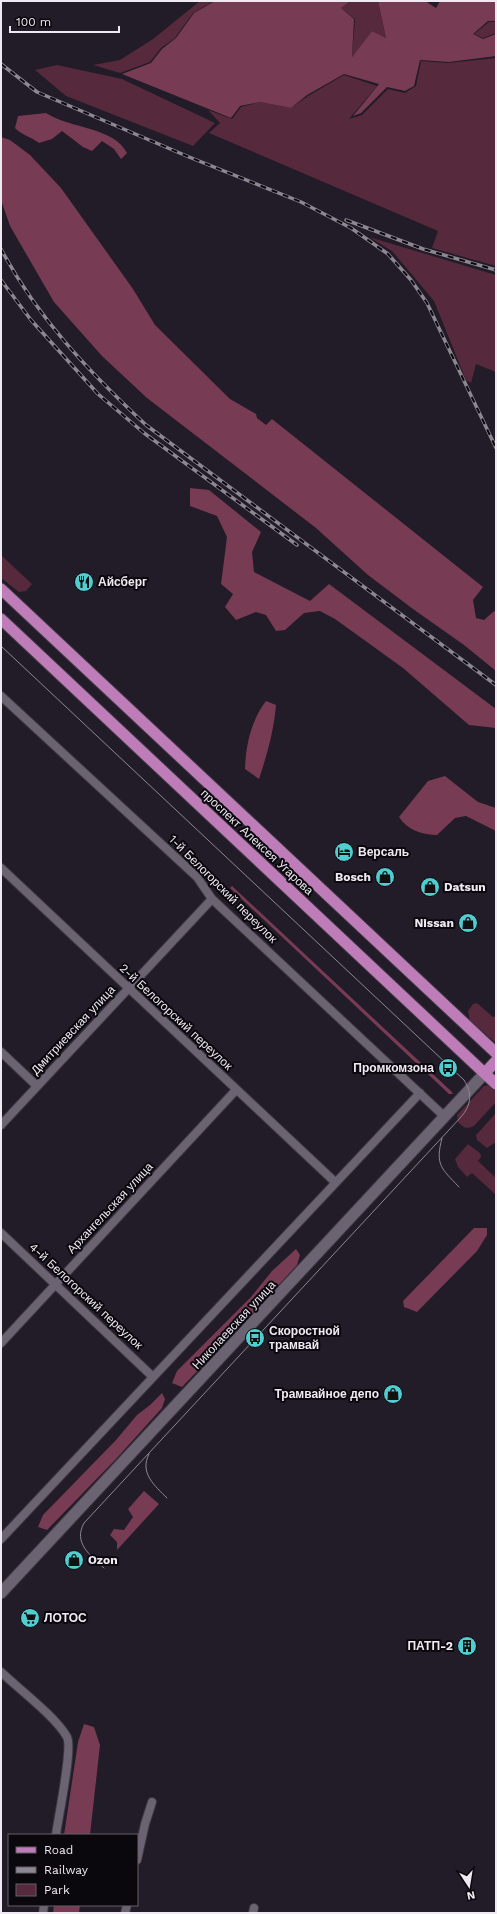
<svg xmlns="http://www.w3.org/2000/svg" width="497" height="1914" viewBox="0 0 497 1914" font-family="'Work Sans',sans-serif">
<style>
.green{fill:#56293c}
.forest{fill:#773b54}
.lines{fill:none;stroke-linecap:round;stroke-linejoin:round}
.minor-casing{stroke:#3e3842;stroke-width:10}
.secondary-casing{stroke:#3e3842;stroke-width:13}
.primary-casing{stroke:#3e3842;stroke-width:13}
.minor{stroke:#6b6372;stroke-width:8}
.secondary{stroke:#6b6372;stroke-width:11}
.primary{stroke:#be7db8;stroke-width:11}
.tram{stroke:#8d8792;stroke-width:1}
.rail-casing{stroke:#8d8792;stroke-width:3.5}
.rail{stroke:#0a070d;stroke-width:2;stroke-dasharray:6;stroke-linecap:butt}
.labels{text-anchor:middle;stroke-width:4;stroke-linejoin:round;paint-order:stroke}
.poi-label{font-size:12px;font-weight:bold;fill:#eee9f2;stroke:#0a070d;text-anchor:start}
.street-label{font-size:12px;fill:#eee9f2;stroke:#0a070d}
</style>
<rect width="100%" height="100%" fill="#221b28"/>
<path class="green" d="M200 1H214L193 13 175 38 161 48 150 62 120 73 93 65 120 60 153 39Z
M352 1H378L386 38 372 31 352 57 355 19 341 8Z
M489 22H496V33L483 38 474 34Z
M496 58V266L432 248 438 231 209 133 220 123 208 110 232 119 241 107 260 102 291 108 308 96 344 75 377 86 349 119 362 115 388 89 405 93 416 86 421 61 448 63Z
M57 65 122 79 215 123 193 146 66 96 35 70Z
M369 237 496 275V372L476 364 471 383 466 380 434 301 392 251Z
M1 555 32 584 26 591 19 592 1 578Z
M477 1003 493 1017 496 1016V1043L470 1021 468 1011 473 1004Z
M490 1085 496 1090V1102L474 1126C466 1130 463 1127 458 1122L457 1115 484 1086Z
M496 1113V1142L487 1148 477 1140 476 1135Z
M468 1144 480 1153 481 1157 478 1161 496 1178V1195L472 1173 467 1177 458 1167 455 1159Z"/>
<path class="forest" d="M215 1H248L249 2 251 1H351L341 8 354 19 352 57 372 31 386 38 378 1H425L436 8 440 1H496V21H488L473 34 483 39 496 34V56L449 62 420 60 414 86 405 91 387 87 361 113 353 116 379 84 344 74 307 95 291 108 260 102 240 106 231 118 122 74 151 63 162 49 176 38 194 13Z
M46 113C71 129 114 127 127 153L121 159 114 149 102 141 92 151 83 147 62 131 52 139 39 143C31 137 22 135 15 128L18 116Z
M1 137 10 140 30 155 61 188 133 289 155 325 230 399 256 414 257 418 266 425 272 419 483 587 473 600 476 618 484 620 494 611 496 613V671L464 645 413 609 368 575 316 528 147 398 102 356 54 302 10 226 1 200Z
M190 488 209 490 261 532 252 552 254 572 310 601 329 584 496 709V728L469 725 403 668 335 619 320 611 304 613 285 630 276 631 266 615 256 612 236 620 225 607 233 594 221 584 227 537 217 516 190 506Z
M266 701 276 705C274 730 267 755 259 779L245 769C246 744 251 721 266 701Z
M445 776 478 802 496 808V831L466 816 455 818 437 835C423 835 407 830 399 817L428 781Z
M232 886 451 1091 453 1094H449L230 888Z
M474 1228H487V1235L477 1251 417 1312 404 1307 403 1301Z
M296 1249 300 1255 297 1265 251 1315 182 1387 172 1383 177 1371 251 1297 272 1271Z
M162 1393 165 1399 162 1408 116 1459 47 1530 38 1527 43 1515 116 1440 137 1415 150 1405Z
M144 1491 159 1504 117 1550V1542L110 1535 114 1529 124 1530 133 1517 128 1509Z
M84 1724 94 1727 100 1745 90 1835H64L78 1742Z
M54 1905H80L79 1913H53Z"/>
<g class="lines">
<defs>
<path id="minor" d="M1 696 197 877 212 899 445 1117
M1 868 335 1182
M1 1052 37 1086
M1 1125 212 899
M1 1233 153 1377
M1 1343 236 1090
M1 1539 420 1093
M1 1672C19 1689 56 1717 67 1737 73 1749 58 1818 56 1835
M137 1860 145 1824 152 1802
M43 1913 44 1905
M125 1913 127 1905
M253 1913 254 1908"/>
<path id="secondary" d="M1 1593 485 1073"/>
<path id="primary" d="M1 589 496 1053
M1 619 496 1084
M485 1073 496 1061"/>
</defs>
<use href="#minor" class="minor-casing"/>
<use href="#secondary" class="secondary-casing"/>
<use href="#primary" class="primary-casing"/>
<use href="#minor" class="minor"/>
<use href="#secondary" class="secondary"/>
<use href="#primary" class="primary"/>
<path class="tram" d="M1 646 464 1080C472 1093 472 1104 461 1117L84 1523C73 1543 90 1555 104 1568
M442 1138C435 1165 441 1168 459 1187
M149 1454C139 1473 155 1486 167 1498"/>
<defs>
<path id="rail" d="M1 64 37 92 189 157 301 202 351 228 388 254 411 280 427 303 496 448
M346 220 423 249 496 270
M1 249C37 317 89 372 146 425L496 685
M1 280 31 320 98 394 144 433 297 545"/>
</defs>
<use href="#rail" class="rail-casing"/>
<use href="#rail" class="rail"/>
</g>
<defs>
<symbol id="restaurant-disc" viewBox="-11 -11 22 22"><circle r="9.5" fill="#52cdcf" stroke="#0a070d"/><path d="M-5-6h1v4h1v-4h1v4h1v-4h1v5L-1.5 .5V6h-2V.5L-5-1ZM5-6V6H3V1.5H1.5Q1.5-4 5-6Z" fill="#111"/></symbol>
<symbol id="hotel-disc" viewBox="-11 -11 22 22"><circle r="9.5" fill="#52cdcf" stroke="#0a070d"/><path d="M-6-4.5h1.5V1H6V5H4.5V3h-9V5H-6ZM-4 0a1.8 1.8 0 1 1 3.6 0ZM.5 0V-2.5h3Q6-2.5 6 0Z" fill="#111"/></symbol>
<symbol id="shop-disc" viewBox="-11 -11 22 22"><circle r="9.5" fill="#52cdcf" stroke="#0a070d"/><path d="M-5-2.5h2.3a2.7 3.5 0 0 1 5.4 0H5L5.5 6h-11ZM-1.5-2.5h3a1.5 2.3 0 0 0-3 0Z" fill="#111"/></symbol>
<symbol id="bus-disc" viewBox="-11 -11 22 22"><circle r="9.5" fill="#52cdcf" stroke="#0a070d"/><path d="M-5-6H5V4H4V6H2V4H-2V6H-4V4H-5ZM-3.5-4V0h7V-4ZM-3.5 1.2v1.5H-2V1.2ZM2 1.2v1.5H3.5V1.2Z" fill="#111"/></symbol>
<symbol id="supermarket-disc" viewBox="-11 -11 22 22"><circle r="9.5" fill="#52cdcf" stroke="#0a070d"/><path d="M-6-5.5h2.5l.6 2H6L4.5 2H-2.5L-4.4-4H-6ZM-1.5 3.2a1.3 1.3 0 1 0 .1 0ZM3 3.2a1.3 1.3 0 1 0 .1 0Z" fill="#111"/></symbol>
<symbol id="building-disc" viewBox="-11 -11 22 22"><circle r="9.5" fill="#52cdcf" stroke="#0a070d"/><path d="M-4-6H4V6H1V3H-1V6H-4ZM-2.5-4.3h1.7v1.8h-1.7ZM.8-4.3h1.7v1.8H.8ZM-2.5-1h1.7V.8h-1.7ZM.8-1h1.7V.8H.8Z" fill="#111"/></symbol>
</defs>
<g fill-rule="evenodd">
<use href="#restaurant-disc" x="73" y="571" width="22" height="22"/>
<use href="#hotel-disc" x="333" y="841" width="22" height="22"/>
<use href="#shop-disc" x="374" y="866" width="22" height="22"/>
<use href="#shop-disc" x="419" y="876" width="22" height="22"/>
<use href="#shop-disc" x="457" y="912" width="22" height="22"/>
<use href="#bus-disc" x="437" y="1057" width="22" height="22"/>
<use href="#bus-disc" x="244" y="1327" width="22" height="22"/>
<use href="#shop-disc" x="382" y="1383" width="22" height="22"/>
<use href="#shop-disc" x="63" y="1549" width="22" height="22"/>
<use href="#supermarket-disc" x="19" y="1607" width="22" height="22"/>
<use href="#building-disc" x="456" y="1635" width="22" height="22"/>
</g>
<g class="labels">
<g class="poi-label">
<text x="98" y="586">Айсберг</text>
<text x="358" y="856">Версаль</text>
<text x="371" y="881" text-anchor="end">Bosch</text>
<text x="444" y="891">Datsun</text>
<text x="454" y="927" text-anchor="end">Nissan</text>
<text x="434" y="1072" text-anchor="end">Промкомзона</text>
<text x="269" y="1335">Скоростной<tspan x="269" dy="14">трамвай</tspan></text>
<text x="379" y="1398" text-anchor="end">Трамвайное депо</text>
<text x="88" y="1564">Ozon</text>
<text x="44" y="1622">ЛОТОС</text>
<text x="453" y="1650" text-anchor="end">ПАТП-2</text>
</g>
<g class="street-label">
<text transform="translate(257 842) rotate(43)" y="4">проспект Алексея Угарова</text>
<text transform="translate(223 889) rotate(45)" y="4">1-й Белогорский переулок</text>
<text transform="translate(176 1017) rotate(43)" y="4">2-й Белогорский переулок</text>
<text transform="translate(73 1030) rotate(-47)" y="4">Дмитриевская улица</text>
<text transform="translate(110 1208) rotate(-47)" y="4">Архангельская улица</text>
<text transform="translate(86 1296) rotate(43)" y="4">4-й Белогорский переулок</text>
<text transform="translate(234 1325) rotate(-47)" y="4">Николаевская улица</text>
</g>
</g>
<rect width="497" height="1914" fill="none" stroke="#eee9f2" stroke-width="4"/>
<rect x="8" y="1834" width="130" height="72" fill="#0a070d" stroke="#656169"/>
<rect x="16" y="1847" width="20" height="6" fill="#be7db8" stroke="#656169"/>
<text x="44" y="1854" font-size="12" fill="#eee9f2">Road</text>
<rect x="16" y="1867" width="20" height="6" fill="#8d8792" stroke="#656169"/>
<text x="44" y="1874" font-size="12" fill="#eee9f2">Railway</text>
<rect x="16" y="1884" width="20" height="12" fill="#56293c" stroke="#656169"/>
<text x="44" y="1894" font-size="12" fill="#eee9f2">Park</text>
<g transform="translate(469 1886) rotate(168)" stroke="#0a070d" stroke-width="3" paint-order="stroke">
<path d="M0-3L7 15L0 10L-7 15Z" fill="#eee9f2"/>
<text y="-6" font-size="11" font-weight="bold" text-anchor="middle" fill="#eee9f2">N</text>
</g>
<path d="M10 26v6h109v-6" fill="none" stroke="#eee9f2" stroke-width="2"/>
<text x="16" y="26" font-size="12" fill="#eee9f2" stroke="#0a070d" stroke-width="3" paint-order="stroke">100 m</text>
</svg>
